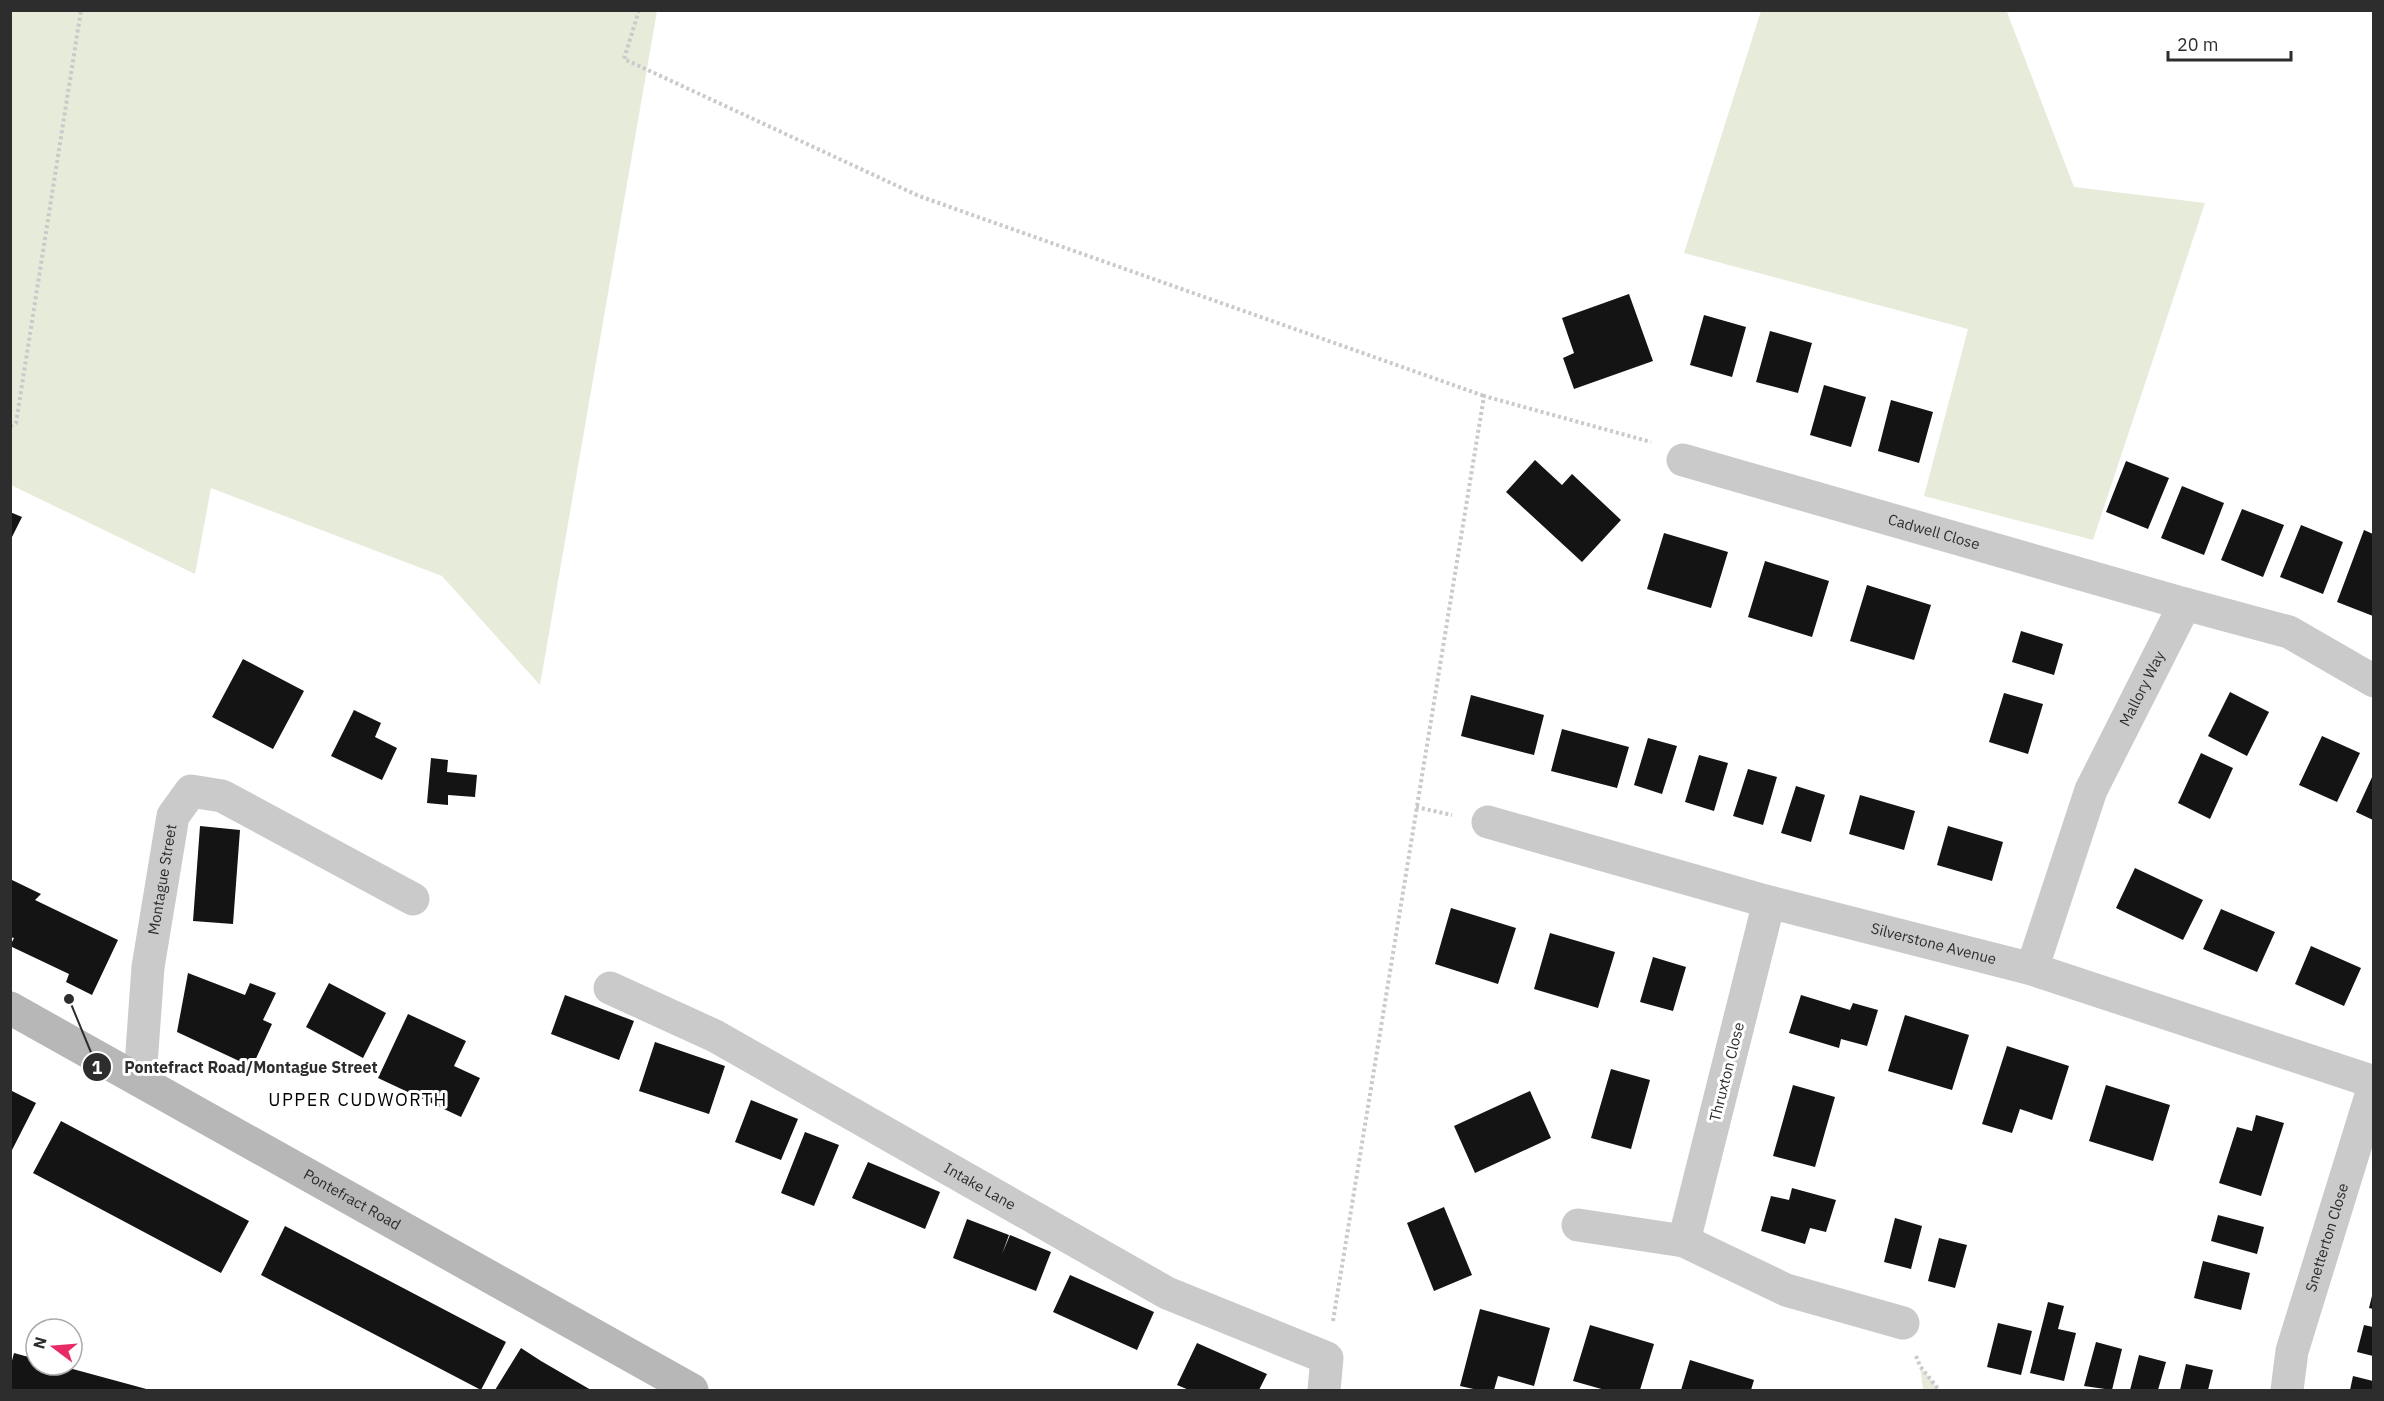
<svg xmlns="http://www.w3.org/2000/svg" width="2384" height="1401" viewBox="0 0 2384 1401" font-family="'IBM Plex Sans',sans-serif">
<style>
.green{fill:#e7ebda}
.building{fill:#141414}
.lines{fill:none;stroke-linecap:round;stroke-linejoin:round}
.path{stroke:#cacaca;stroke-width:4;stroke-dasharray:3 3;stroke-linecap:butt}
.street{stroke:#cacaca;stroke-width:33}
.secondary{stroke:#b7b7b7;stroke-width:33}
.labels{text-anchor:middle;stroke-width:6;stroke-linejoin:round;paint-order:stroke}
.street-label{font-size:15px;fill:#2d2d2d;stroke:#fff}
.quarter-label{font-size:18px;letter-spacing:1.5px;fill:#000;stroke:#fff}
.leader{fill:none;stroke:#2d2d2d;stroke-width:2}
.callout-dot{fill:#2d2d2d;stroke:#fff;stroke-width:2}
.mark-label{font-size:18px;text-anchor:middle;font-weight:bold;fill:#fff}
.callout-label{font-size:16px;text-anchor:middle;font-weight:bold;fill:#2d2d2d;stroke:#fff;stroke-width:6;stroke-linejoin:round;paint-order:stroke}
</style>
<rect width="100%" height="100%" fill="#fff"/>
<path class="green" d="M10 11H657L540 685 442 576 211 488 195 574 11 485Z
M1996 11 2007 12 2074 187 2205 203 2093 540 1924 496 1968 329 1684 253 1761 11Z
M1920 1366 1939 1390H1923Z"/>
<path class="building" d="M1629 294 1653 361 1574 389 1563 358 1574 353 1562 318Z
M1704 315 1746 327 1732 377 1690 365Z
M1770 331 1812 343 1798 393 1756 382Z
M1824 385 1866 397 1851 447 1810 435Z
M1891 400 1933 412 1919 463 1878 451Z
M1535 460 1562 485 1572 474 1621 520 1582 562 1506 492Z
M2126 461 2169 478 2148 529 2106 512Z
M2182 486 2224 503 2204 555 2161 538Z
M2242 509 2284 525 2263 577 2221 560Z
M10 512 22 517 10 541Z
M2301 525 2343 542 2323 594 2280 577Z
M2364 530 2373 534V616L2337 602Z
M1664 533 1728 552 1711 608 1647 589Z
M1765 561 1829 581 1812 637 1748 617Z
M1867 585 1931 605 1914 660 1850 641Z
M2021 631 2063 644 2054 675 2012 662Z
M243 659 304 691 273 749 212 717Z
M2230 692 2269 712 2247 756 2208 736Z
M2004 693 2043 704 2028 754 1989 742Z
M1471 695 1544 715 1534 755 1461 736Z
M354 710 381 723 375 737 397 748 382 780 331 756Z
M1562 729 1629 747 1617 788 1551 771Z
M2322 736 2360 753 2337 802 2299 785Z
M1648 738 1677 746 1662 794 1634 785Z
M2201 753 2233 768 2210 819 2178 803Z
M1699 755 1728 763 1714 811 1685 802Z
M431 758 448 760 447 772 477 775 475 797 448 795V805L427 803Z
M1748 769 1777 777 1763 825 1733 816Z
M2373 775V820L2356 812Z
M1796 786 1825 795 1811 842 1781 833Z
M1860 795 1915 811 1904 850 1849 834Z
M200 826 240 830 233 924 193 921Z
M1948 826 2003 842 1992 881 1937 865Z
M2135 868 2203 900 2183 940 2116 908Z
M10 879 41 894 35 900 118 940 92 995 66 982 69 974 10 946 14 938 10 937Z
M1451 908 1516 928 1498 984 1435 964Z
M2221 909 2275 932 2257 972 2203 949Z
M1550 933 1615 952 1598 1008 1534 989Z
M2311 946 2361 968 2344 1006 2295 984Z
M1653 957 1686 967 1673 1011 1640 1002Z
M188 973 245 995 250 983 276 993 263 1020 272 1024 252 1067 177 1032Z
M329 983 386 1013 363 1058 306 1027Z
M565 995 634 1021 619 1060 551 1034Z
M1801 995 1850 1010 1853 1003 1878 1010 1867 1046 1841 1039 1839 1048 1789 1033Z
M408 1014 466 1041 454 1066 480 1078 461 1117 378 1078Z
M1905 1015 1969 1035 1952 1090 1888 1071Z
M655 1042 725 1066 709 1114 639 1091Z
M2007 1046 2069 1066 2052 1120 2020 1109 2012 1133 1982 1124Z
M1611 1069 1650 1080 1631 1149 1591 1138Z
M1793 1085 1835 1097 1815 1167 1773 1156Z
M2106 1085 2170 1105 2153 1161 2089 1141Z
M10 1090 36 1103 10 1154Z
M1530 1091 1551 1138 1475 1173 1454 1126Z
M751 1100 798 1119 781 1160 735 1142Z
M2256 1115 2284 1123 2261 1196 2219 1183 2237 1127 2252 1131Z
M61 1121 249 1221 221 1273 33 1173Z
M805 1132 839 1145 814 1206 781 1193Z
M868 1162 940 1192 925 1229 852 1198Z
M1792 1188 1836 1200 1826 1232 1810 1228 1805 1244 1761 1231 1771 1196 1789 1200Z
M1444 1207 1472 1275 1434 1291 1407 1223Z
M2218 1215 2264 1227 2257 1254 2211 1241Z
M1895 1218 1922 1226 1911 1269 1884 1262Z
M967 1219 1009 1235 1002 1254 1010 1235 1051 1252 1036 1291 953 1258Z
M285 1226 506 1342 481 1390 261 1275Z
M1939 1238 1967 1245 1955 1288 1928 1281Z
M2203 1261 2250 1273 2241 1310 2194 1298Z
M1070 1275 1154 1312 1137 1350 1053 1312Z
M2373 1292V1309L2369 1308Z
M2048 1302 2064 1306 2058 1329 2076 1333 2064 1381 2030 1373Z
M1480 1309 1550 1328 1534 1386 1498 1376 1494 1390H1478L1460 1386Z
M1998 1323 2032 1331 2021 1375 1987 1367Z
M1590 1325 1654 1344 1640 1390H1605L1573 1381Z
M2364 1325 2373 1327V1356L2357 1352Z
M2096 1342 2122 1349 2112 1390 2084 1386Z
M1197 1343 1267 1374 1259 1390H1189L1177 1385Z
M521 1348 541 1361 591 1390H495Z
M14 1353 36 1359V1365H58L150 1390H10V1368Z
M2139 1355 2166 1362 2158 1390H2130Z
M1690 1360 1754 1380 1751 1390H1681Z
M2186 1364 2213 1370 2208 1390H2180Z
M2353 1376 2373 1381V1390H2350Z"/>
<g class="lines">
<path class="path" d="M639 10 624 59 919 196 1484 396
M10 426 16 423 81 10
M1416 807 1452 815
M1333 1321 1484 396 1651 442
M1916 1356 1920 1366 1939 1390"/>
<g class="street">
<path id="s1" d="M1683 460 2185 604"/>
<path id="s2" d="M1488 822 1769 902 2032 969 2374 1082"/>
<path d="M1769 902 1684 1241 1786 1290 1903 1323"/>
<path id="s3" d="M2032 969 2091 790 2185 604 2289 632 2374 681"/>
<path id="s4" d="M610 988 715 1036 1167 1293 1327 1358 1324 1390"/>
<path id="s5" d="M140 1079 148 967 173 816 191 791 222 796 413 899"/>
<path d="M1578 1225 1684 1241"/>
<path id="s6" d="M2287 1390 2292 1351 2374 1086"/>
</g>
<path class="secondary" id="s7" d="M10 1008 692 1390"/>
</g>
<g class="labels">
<g class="street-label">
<text dy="5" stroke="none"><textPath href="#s1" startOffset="261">Cadwell Close</textPath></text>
<text dy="5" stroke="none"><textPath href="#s3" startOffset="302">Mallory Way</textPath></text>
<text dy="5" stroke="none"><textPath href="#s5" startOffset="201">Montague Street</textPath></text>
<text dy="5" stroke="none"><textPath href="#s2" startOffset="462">Silverstone Avenue</textPath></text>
<text transform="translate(1727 1072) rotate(-76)" y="5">Thruxton Close</text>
<text dy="5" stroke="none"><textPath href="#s4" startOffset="420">Intake Lane</textPath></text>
<text dy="5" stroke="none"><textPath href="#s7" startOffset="392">Pontefract Road</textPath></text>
<text dy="5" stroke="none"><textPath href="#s6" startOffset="158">Snetterton Close</textPath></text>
</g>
<g class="quarter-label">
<text x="358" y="1106">UPPER CUDWORTH</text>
</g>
</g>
<path class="leader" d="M69 999L97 1067"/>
<g class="callout-dot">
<circle cx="69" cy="999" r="6"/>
<circle cx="97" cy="1067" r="15"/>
</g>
<g class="mark-label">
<text x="97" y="1074">1</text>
</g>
<g class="callout-label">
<text x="251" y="1073">Pontefract Road/Montague Street</text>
</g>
<rect width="2384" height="1401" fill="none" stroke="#2d2d2d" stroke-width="24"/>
<g transform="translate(54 1347) rotate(286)"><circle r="28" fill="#ffffff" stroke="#ababab" stroke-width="1.5"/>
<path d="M0-4.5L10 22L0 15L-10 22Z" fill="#e82b67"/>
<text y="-9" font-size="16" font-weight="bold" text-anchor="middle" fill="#2d2d2d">N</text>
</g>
<path d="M2168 51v9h123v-9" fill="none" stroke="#2d2d2d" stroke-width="3"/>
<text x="2177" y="51" font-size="18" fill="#2d2d2d" stroke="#ffffff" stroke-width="4.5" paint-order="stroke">20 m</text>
</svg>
